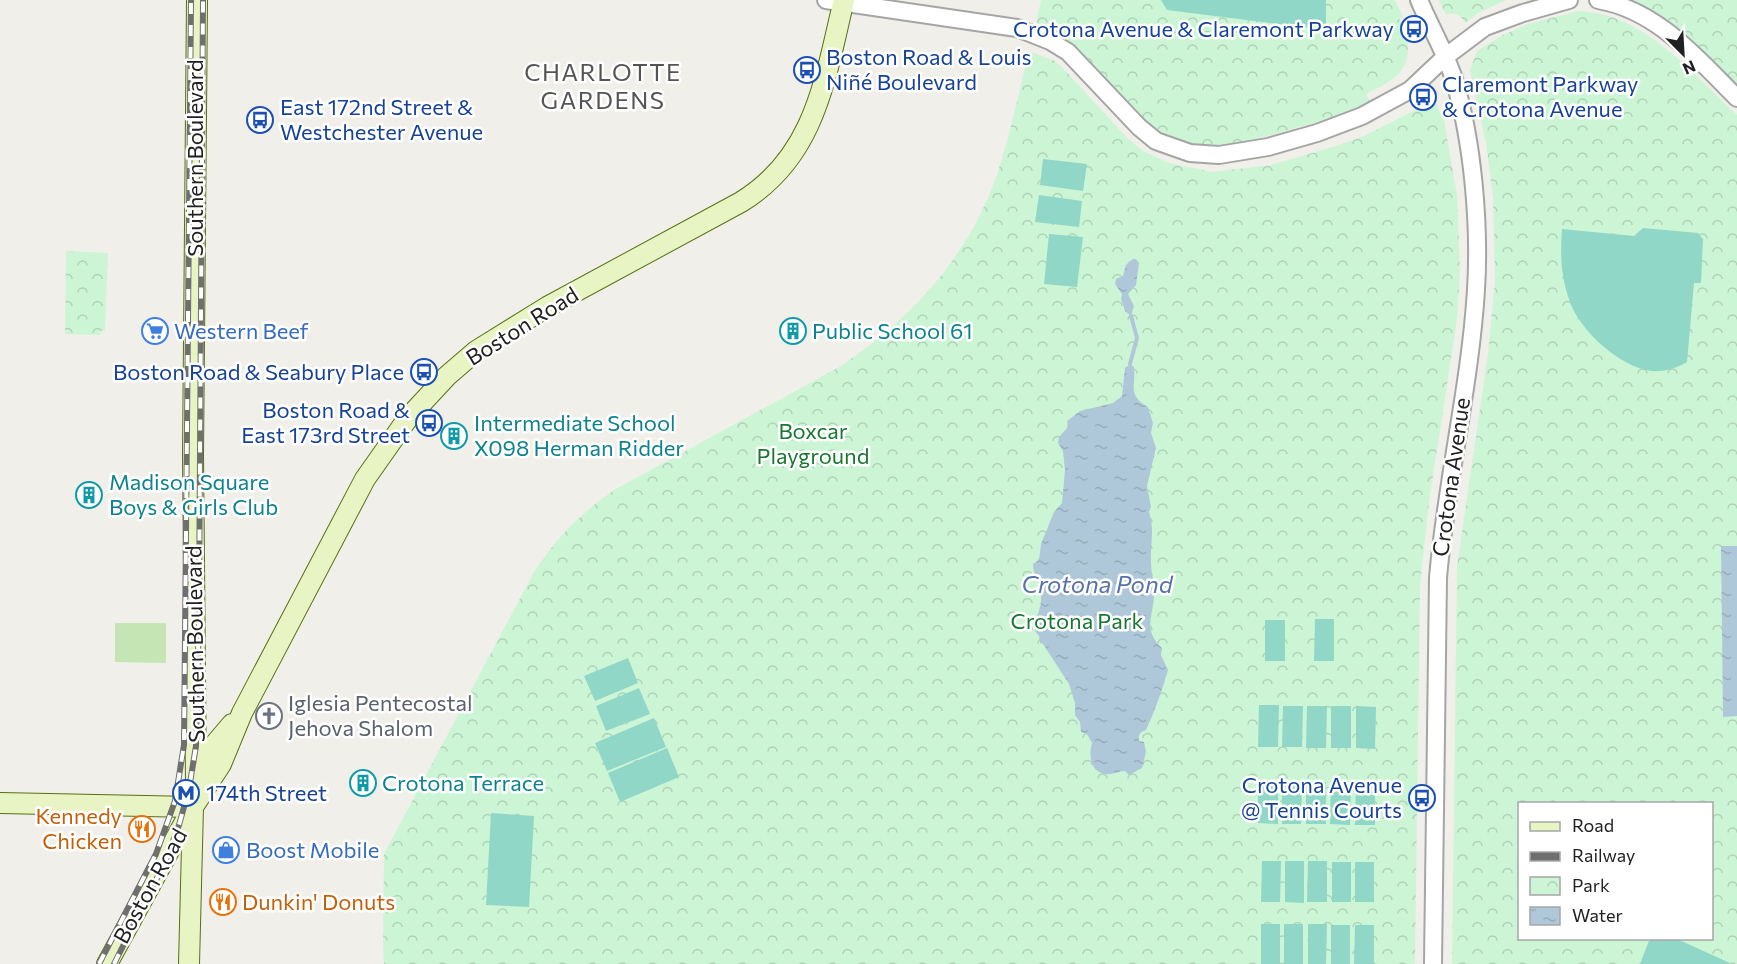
<svg xmlns="http://www.w3.org/2000/svg" width="1737" height="964" viewBox="0 0 1737 964" font-family="Commissioner,sans-serif">
<style>
.grass{fill:#c5e5b5}
.park{fill:url(#park-crowns);fill-rule:evenodd}
.pitch{fill:#90d7c7}
.water{fill:url(#water-ripples)}
.lines{fill:none;stroke-linecap:round;stroke-linejoin:round}
.stream{stroke:#afc8d9;stroke-width:4}
.tertiary-casing{stroke:#a5a5a5;stroke-width:20}
.secondary-casing{stroke:#567011;stroke-width:22}
.tertiary{stroke:#fff;stroke-width:16}
.secondary{stroke:#e9f4c4;stroke-width:20}
.rail-casing{stroke:#6f6f6f;stroke-width:6}
.rail{stroke:#fff;stroke-width:4;stroke-dasharray:11;stroke-linecap:butt}
.labels{text-anchor:middle;stroke-width:5;stroke-linejoin:round;paint-order:stroke}
.transit-label{font-size:22px;fill:#164399;stroke:#fff;text-anchor:end}
.street-label{font-size:22px;fill:#212121;stroke:#fff}
.shop-label{font-size:22px;fill:#366cbe;stroke:#fff;text-anchor:start}
.culture-label{font-size:22px;fill:#0d838f;stroke:#fff;text-anchor:start}
.park-label{font-size:22px;fill:#187730;stroke:#fff}
.worship-label{font-size:22px;fill:#5b616d;stroke:#fff;text-anchor:start}
.food-label{font-size:22px;fill:#c56008;stroke:#fff;text-anchor:end}
.neighbourhood-label{font-size:24px;letter-spacing:1.5px;fill:#545454;stroke:#fff}
.water-label{font-size:24px;font-style:italic;fill:#5772a8;stroke:#fff}
</style>
<defs>
<pattern id="park-crowns" width="20" height="18" patternUnits="userSpaceOnUse" patternTransform="scale(1.5)"><rect width="20" height="18" fill="#ccf5d6"/><path d="M2 6a3 3 0 1 1 6 0M12 15a3 3 0 1 1 6 0" fill="none" stroke="#afd2b7"/></pattern>
<pattern id="water-ripples" width="26" height="14" patternUnits="userSpaceOnUse" patternTransform="scale(1.5)"><rect width="26" height="14" fill="#afc8d9"/><path d="M2 4q2-2 4 0t4 0M15 11q2-2 4 0t4 0" fill="none" stroke="#96acba"/></pattern>
</defs>
<rect width="100%" height="100%" fill="#f1efe9"/>
<path class="grass" d="M115 623H166V663L115 662Z"/>
<path class="park" d="M1041 0H1395L1403 17 1399 18C1419 60 1405 76 1366 94L1370 102 1321 121 1239 144 1213 147 1203 146 1171 138 1153 128 1076 46 1060 36 1035 28Z
M1439 0H1506L1480 12 1465 23C1460 14 1456 12 1446 15Z
M1632 0H1737V88C1705 54 1675 20 1632 0Z
M1579 11C1645 14 1692 73 1737 115V964H1452L1457 566 1488 354 1495 281 1493 198 1486 143 1470 70 1477 51 1503 35 1528 24ZM1520 804H1712V938H1520Z
M1029 51 1055 61 1062 67 1127 138 1143 151 1169 163 1212 172 1271 165 1336 146 1364 136 1431 102 1436 104 1444 120 1457 195 1460 272 1457 319 1429 502 1420 585 1415 964H384L383 948 384 854 534 572C557 537 580 514 614 490L841 366C916 315 974 251 1001 162 1012 125 1020 88 1029 51Z
M66 251 108 253 105 331H101L100 335 65 334Z"/>
<path class="pitch" d="M1161 0H1326V30L1167 10Z
M1043 159 1087 164 1083 191 1040 185Z
M1039 195 1082 201 1079 227 1035 222Z
M1643 228 1698 233 1703 239 1701 283H1694L1687 362C1677 368 1665 372 1652 371 1621 368 1580 331 1570 302 1561 278 1560 254 1562 229L1634 236Z
M1049 234 1083 237 1077 287 1044 284Z
M1315 619H1334V661H1314Z
M1265 620H1285V661H1265Z
M628 658 638 683 595 701 584 676Z
M639 688 650 714 606 731 596 706Z
M1259 705H1279L1278 747H1258Z
M1283 706H1303L1302 747H1282Z
M1307 706H1327L1326 748H1306Z
M1331 706H1351V748H1331Z
M1356 706 1376 707 1375 749 1356 748Z
M654 718 666 747 607 771 595 743Z
M667 748 679 777 620 802 608 773Z
M1258 782H1278V824L1258 823Z
M1282 782H1302L1301 824H1282Z
M1306 782H1326V824H1306Z
M1331 782 1351 783 1350 825 1330 824Z
M1356 783H1375V825H1355Z
M491 813 534 816 529 907 486 905Z
M1262 861H1281L1280 902H1261Z
M1285 861H1304V903L1285 902Z
M1308 861H1327V902H1307Z
M1332 862H1351V902H1332Z
M1355 862H1374V902H1355Z
M1261 924H1280V964H1261Z
M1284 924H1303V964H1284Z
M1308 924H1327L1326 964H1308Z
M1331 925H1350V964H1331Z
M1355 925H1374V964H1354Z
M1650 938 1677 939 1732 964H1640Z"/>
<path class="water" d="M1133 259H1136L1139 263 1136 285 1128 294 1134 306 1131 316 1125 311 1121 299 1122 294 1115 284 1116 279 1123 276 1126 265Z
M1130 364 1134 367C1136 387 1127 395 1148 407L1153 423 1151 433 1156 448 1147 486 1151 507 1149 512C1155 530 1150 544 1151 563 1151 572 1154 581 1154 591 1155 614 1141 629 1162 648L1161 655 1168 670C1162 691 1155 710 1146 730 1140 732 1138 734 1139 741L1144 742 1146 752 1142 768 1129 775 1125 771C1120 771 1116 773 1111 774 1091 776 1088 757 1092 743L1087 734 1081 732 1080 722 1075 715V703L1069 684 1043 644 1040 643 1039 636 1035 631C1034 619 1042 609 1041 597 1041 585 1033 575 1033 564L1039 560 1041 544 1054 512 1062 503 1065 470 1063 451 1058 443 1059 437 1068 427 1067 421 1080 411 1113 403 1122 396 1125 368Z
M1721 546H1737V716L1723 717Z"/>
<g class="lines">
<path class="stream" d="M1130 364 1137 338 1131 316"/>
<defs>
<path id="tertiary" d="M826 0 1017 28 1050 41 1068 52 1139 127 1156 141 1190 153 1219 155 1268 147 1317 133 1362 116 1410 90 1445 57 1485 27 1523 13 1569 0
M1419 0C1430 26 1445 52 1454 79 1473 142 1480 225 1476 290 1470 387 1446 482 1438 578L1433 964
M1598 0C1657 10 1697 58 1737 98"/>
<path id="secondary" d="M197 773 215 744 232 724
M0 803 193 807
M107 964 193 807 221 764 242 713 365 479 408 418 447 376 476 351 547 307 741 202C816 156 825 78 844 0
M189 964 193 807 196 782 193 454 197 0"/>
</defs>
<use href="#tertiary" class="tertiary-casing"/>
<use href="#secondary" class="secondary-casing"/>
<use href="#tertiary" class="tertiary"/>
<use href="#secondary" class="secondary"/>
<defs>
<path id="rail" d="M99 964 156 854 175 801 184 745 191 0
M114 964 166 860 179 825 189 789 196 746 199 608 203 0"/>
</defs>
<use href="#rail" class="rail-casing"/>
<use href="#rail" class="rail"/>
</g>
<defs>
<symbol id="bus-ring" viewBox="-11 -11 22 22"><circle r="9.5" fill="#fff" stroke="#1a4fb4" stroke-width="1.5"/><path d="M-5-6H5V4H4V6H2V4H-2V6H-4V4H-5ZM-3.5-4V0h7V-4ZM-3.5 1.2v1.5H-2V1.2ZM2 1.2v1.5H3.5V1.2Z" fill="#1a4fb4"/></symbol>
<symbol id="supermarket-ring" viewBox="-11 -11 22 22"><circle r="9.5" fill="#fff" stroke="#3f7fe0" stroke-width="1.5"/><path d="M-6-5.5h2.5l.6 2H6L4.5 2H-2.5L-4.4-4H-6ZM-1.5 3.2a1.3 1.3 0 1 0 .1 0ZM3 3.2a1.3 1.3 0 1 0 .1 0Z" fill="#3f7fe0"/></symbol>
<symbol id="building-ring" viewBox="-11 -11 22 22"><circle r="9.5" fill="#fff" stroke="#0f9aa8" stroke-width="1.5"/><path d="M-4-6H4V6H1V3H-1V6H-4ZM-2.5-4.3h1.7v1.8h-1.7ZM.8-4.3h1.7v1.8H.8ZM-2.5-1h1.7V.8h-1.7ZM.8-1h1.7V.8H.8Z" fill="#0f9aa8"/></symbol>
<symbol id="church-ring" viewBox="-11 -11 22 22"><circle r="9.5" fill="#fff" stroke="#6b7280" stroke-width="1.5"/><path d="M-1.2-6h2.4v3.5h3.3v2.4h-3.3V6h-2.4V-.1h-3.3v-2.4h3.3Z" fill="#6b7280"/></symbol>
<symbol id="metro-ring" viewBox="-11 -11 22 22"><circle r="9.5" fill="#fff" stroke="#1a4fb4" stroke-width="1.5"/><path d="M-5.5 5V-5H-3L0 0L3-5H5.5V5H3V-.5L0 4L-3-.5V5Z" fill="#1a4fb4"/></symbol>
<symbol id="restaurant-ring" viewBox="-11 -11 22 22"><circle r="9.5" fill="#fff" stroke="#e8710a" stroke-width="1.5"/><path d="M-5-6h1v4h1v-4h1v4h1v-4h1v5L-1.5 .5V6h-2V.5L-5-1ZM5-6V6H3V1.5H1.5Q1.5-4 5-6Z" fill="#e8710a"/></symbol>
<symbol id="shop-ring" viewBox="-11 -11 22 22"><circle r="9.5" fill="#fff" stroke="#3f7fe0" stroke-width="1.5"/><path d="M-5-2.5h2.3a2.7 3.5 0 0 1 5.4 0H5L5.5 6h-11ZM-1.5-2.5h3a1.5 2.3 0 0 0-3 0Z" fill="#3f7fe0"/></symbol>
</defs>
<g fill-rule="evenodd">
<use href="#bus-ring" x="1399" y="14" width="30" height="30"/>
<use href="#bus-ring" x="792" y="55" width="30" height="30"/>
<use href="#bus-ring" x="1408" y="82" width="30" height="30"/>
<use href="#bus-ring" x="245" y="105" width="30" height="30"/>
<use href="#supermarket-ring" x="140" y="316" width="30" height="30"/>
<use href="#building-ring" x="778" y="316" width="30" height="30"/>
<use href="#bus-ring" x="409" y="357" width="30" height="30"/>
<use href="#bus-ring" x="414" y="408" width="30" height="30"/>
<use href="#building-ring" x="439" y="421" width="30" height="30"/>
<use href="#building-ring" x="74" y="480" width="30" height="30"/>
<use href="#church-ring" x="254" y="701" width="30" height="30"/>
<use href="#building-ring" x="348" y="768" width="30" height="30"/>
<use href="#metro-ring" x="171" y="778" width="30" height="30"/>
<use href="#bus-ring" x="1407" y="783" width="30" height="30"/>
<use href="#restaurant-ring" x="127" y="814" width="30" height="30"/>
<use href="#shop-ring" x="211" y="835" width="30" height="30"/>
<use href="#restaurant-ring" x="208" y="887" width="30" height="30"/>
</g>
<g class="labels">
<g class="transit-label">
<text x="1394" y="37">Crotona Avenue &amp; Claremont Parkway</text>
<text x="826" y="65" text-anchor="start">Boston Road &amp; Louis<tspan x="826" dy="25">Niñé Boulevard</tspan></text>
<text x="1442" y="92" text-anchor="start">Claremont Parkway<tspan x="1442" dy="25">&amp; Crotona Avenue</tspan></text>
<text x="280" y="115" text-anchor="start">East 172nd Street &amp;<tspan x="280" dy="25">Westchester Avenue</tspan></text>
<text x="404" y="380">Boston Road &amp; Seabury Place</text>
<text x="410" y="418">Boston Road &amp;<tspan x="410" dy="25">East 173rd Street</tspan></text>
<text x="1402" y="793">Crotona Avenue<tspan x="1402" dy="25">@ Tennis Courts</tspan></text>
<text x="206" y="801" text-anchor="start">174th Street</text>
</g>
<g class="street-label">
<text transform="translate(195 158) rotate(-90)" y="8">Southern Boulevard</text>
<text transform="translate(522 326) rotate(-32)" y="8">Boston Road</text>
<text transform="translate(1451 477) rotate(-82)" y="8">Crotona Avenue</text>
<text transform="translate(195 644) rotate(-91)" y="8">Southern Boulevard</text>
<text transform="translate(150 886) rotate(-61)" y="8">Boston Road</text>
</g>
<g class="shop-label">
<text x="174" y="339">Western Beef</text>
<text x="246" y="858">Boost Mobile</text>
</g>
<g class="culture-label">
<text x="812" y="339">Public School 61</text>
<text x="474" y="431">Intermediate School<tspan x="474" dy="25">X098 Herman Ridder</tspan></text>
<text x="109" y="490">Madison Square<tspan x="109" dy="25">Boys &amp; Girls Club</tspan></text>
<text x="382" y="791">Crotona Terrace</text>
</g>
<g class="park-label">
<text x="813" y="439">Boxcar<tspan x="813" dy="25">Playground</tspan></text>
<text x="1077" y="629">Crotona Park</text>
</g>
<g class="worship-label">
<text x="288" y="711">Iglesia Pentecostal<tspan x="288" dy="25">Jehova Shalom</tspan></text>
</g>
<g class="food-label">
<text x="122" y="824">Kennedy<tspan x="122" dy="25">Chicken</tspan></text>
<text x="242" y="910" text-anchor="start">Dunkin' Donuts</text>
</g>
<g class="neighbourhood-label">
<text x="603" y="81">CHARLOTTE<tspan x="603" dy="28">GARDENS</tspan></text>
</g>
<g class="water-label">
<text x="1097" y="593">Crotona Pond</text>
</g>
</g>
<rect x="1518" y="802" width="195" height="138" fill="#ffffff" stroke="#a6a6a6" stroke-width="1.5"/>
<rect x="1530" y="822" width="30" height="9" fill="#e9f4c4" stroke="#a6a6a6" stroke-width="1.5"/>
<text x="1572" y="832" font-size="18" fill="#212121">Road</text>
<rect x="1530" y="852" width="30" height="9" fill="#6f6f6f" stroke="#a6a6a6" stroke-width="1.5"/>
<text x="1572" y="862" font-size="18" fill="#212121">Railway</text>
<rect x="1530" y="877" width="30" height="18" fill="url(#park-crowns)" stroke="#a6a6a6" stroke-width="1.5"/>
<text x="1572" y="892" font-size="18" fill="#212121">Park</text>
<rect x="1530" y="907" width="30" height="18" fill="url(#water-ripples)" stroke="#a6a6a6" stroke-width="1.5"/>
<text x="1572" y="922" font-size="18" fill="#212121">Water</text>
<g transform="translate(1683 54) rotate(156)" stroke="#ffffff" stroke-width="4.5" paint-order="stroke">
<path d="M0-4.5L10 22L0 15L-10 22Z" fill="#212121"/>
<text y="-9" font-size="16" font-weight="bold" text-anchor="middle" fill="#212121">N</text>
</g>
</svg>
